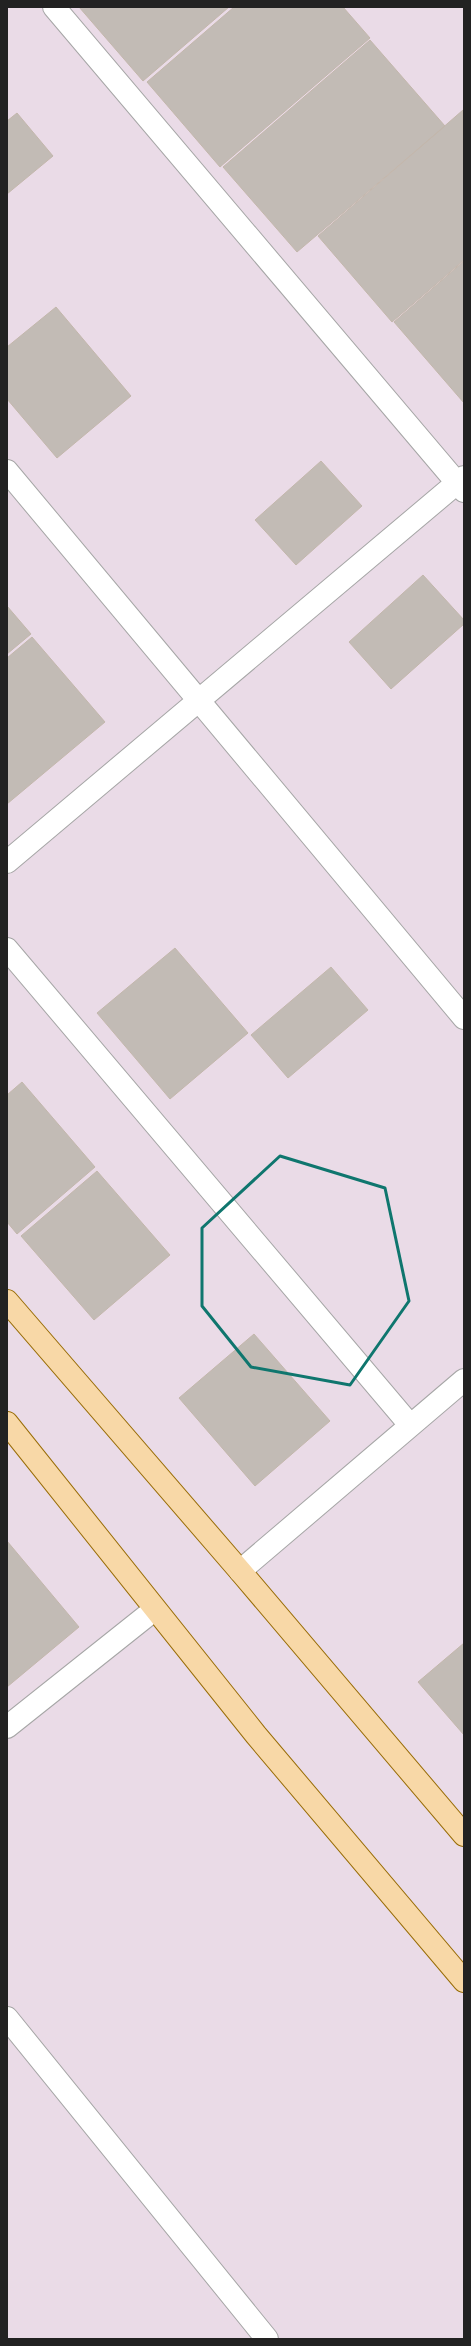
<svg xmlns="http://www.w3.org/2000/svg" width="471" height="2346" viewBox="0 0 471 2346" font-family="'Alegreya Sans',sans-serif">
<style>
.industrial{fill:#eadbe7}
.building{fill:#c2bbb5;stroke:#c3b7ac}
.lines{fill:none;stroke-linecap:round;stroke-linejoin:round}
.minor-casing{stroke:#a6a6a6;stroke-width:24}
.major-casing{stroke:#996d07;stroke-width:24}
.minor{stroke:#fff;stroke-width:22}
.major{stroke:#f8d8a7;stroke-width:22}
.marked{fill:none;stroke:#0f766e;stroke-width:3;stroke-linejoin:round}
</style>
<rect width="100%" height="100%" fill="#f1efe9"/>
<path class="industrial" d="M7 7H464V2339H7Z"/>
<path class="building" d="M79 7H229L143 81Z
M234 7H343L370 38 220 167 147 82Z
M370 40 445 126 297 252 223 167Z
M463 110 464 260 392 322 318 236Z
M17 113 53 156 7 194V121Z
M464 261V403L394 322Z
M56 307 131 396 57 458 7 399V347Z
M321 461 362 506 296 565 255 520Z
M423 575 464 620V624L391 689 349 642Z
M7 606 31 634 7 654Z
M32 637 105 722 7 804V658Z
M175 948 248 1033 170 1099 97 1013Z
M331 967 368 1010 288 1078 251 1035Z
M22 1082 95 1167 17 1234 7 1222V1095Z
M97 1171 170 1255 94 1320 21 1236Z
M254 1334 330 1421 255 1486 179 1398Z
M7 1541 79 1627 7 1687Z
M464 1643V1735L418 1682Z"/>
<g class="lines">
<defs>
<path id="minor" d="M54 7 464 491
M7 471 464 1018
M7 862 464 477
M7 949 410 1425
M240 1571 464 1380
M7 1727 154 1610
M7 2018 267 2339"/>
<path id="major" d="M7 1301 240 1571 464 1835
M7 1423 256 1735 464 1981"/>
</defs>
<use href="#minor" class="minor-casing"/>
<use href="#major" class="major-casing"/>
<use href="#minor" class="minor"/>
<use href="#major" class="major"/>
</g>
<path class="marked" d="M280 1156 385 1188 409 1301 350 1385 251 1367 202 1306V1228Z"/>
<rect width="471" height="2346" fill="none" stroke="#222222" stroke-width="16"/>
</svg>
